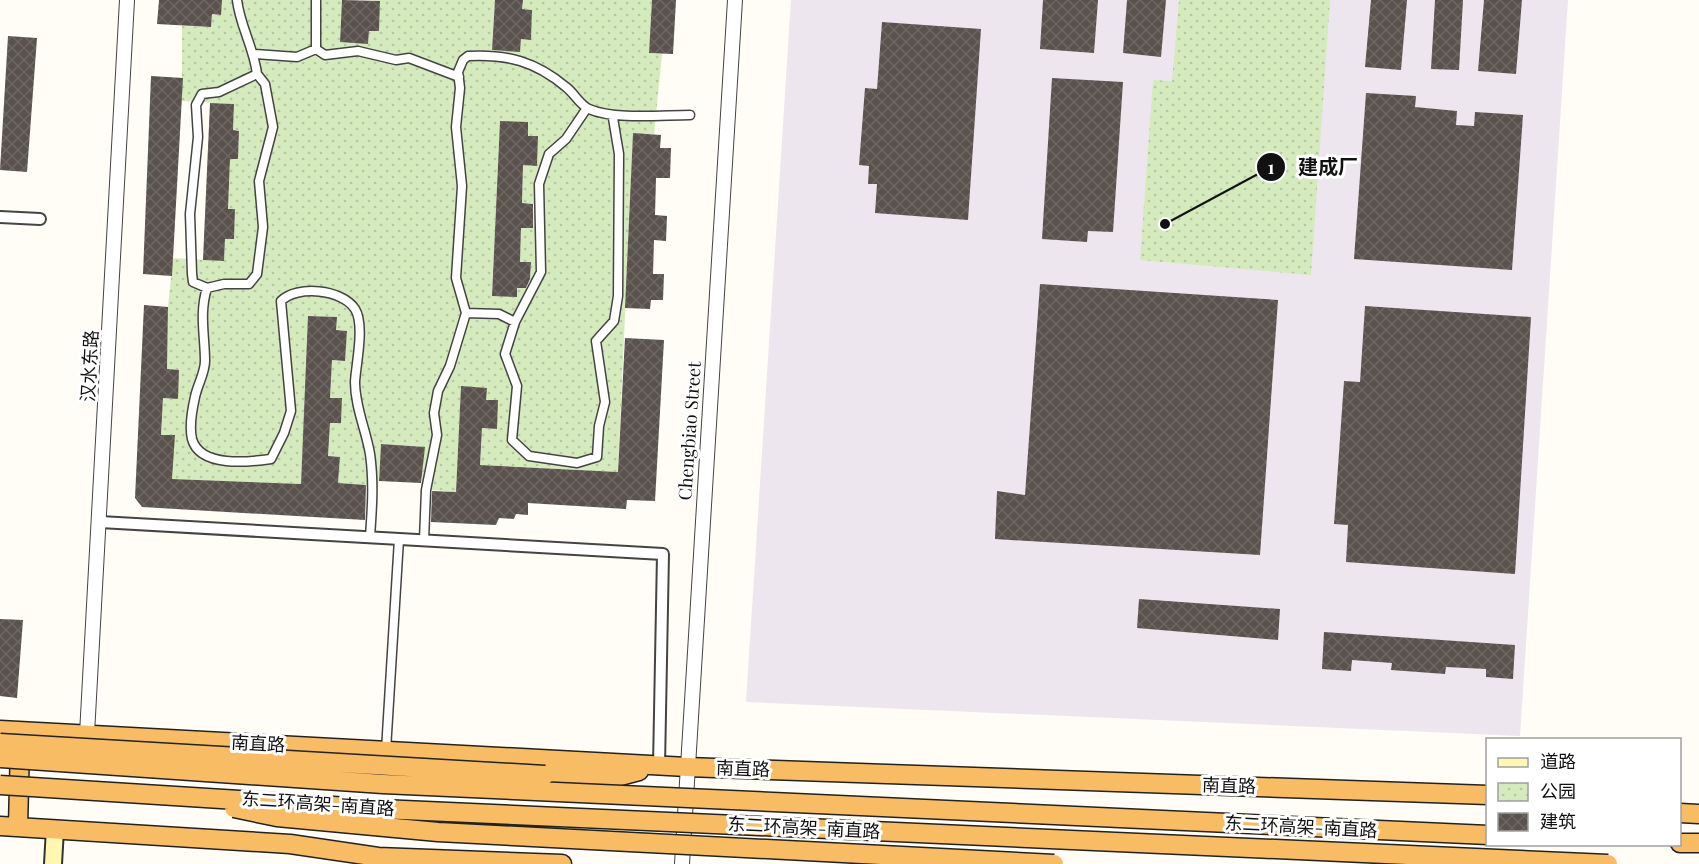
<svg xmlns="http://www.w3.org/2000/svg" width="1699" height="864" viewBox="0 0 1699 864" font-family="'Playfair Display','Noto Sans SC',serif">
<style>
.industrial{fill:#eee6ef}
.park{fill:url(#park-dots);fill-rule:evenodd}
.building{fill:url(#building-cross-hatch)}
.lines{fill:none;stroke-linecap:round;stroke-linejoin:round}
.pedestrian-casing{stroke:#444;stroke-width:11}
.minor-casing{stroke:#444;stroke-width:14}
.tertiary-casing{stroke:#444;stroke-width:16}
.secondary-casing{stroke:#333;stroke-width:20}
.trunk-casing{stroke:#222;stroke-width:21}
.pedestrian{stroke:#fff;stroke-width:8}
.minor{stroke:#fff;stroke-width:10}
.tertiary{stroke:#fff;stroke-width:14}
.secondary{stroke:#fff6b0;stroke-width:16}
.trunk{stroke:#f7bc64;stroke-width:18}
.trunk-bridge-casing{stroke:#222;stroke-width:21;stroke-linecap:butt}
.trunk-bridge{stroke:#f7bc64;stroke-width:18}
.labels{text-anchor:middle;stroke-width:6;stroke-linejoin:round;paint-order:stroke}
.street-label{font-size:18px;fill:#111;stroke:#fff}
.leader{fill:none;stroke:#111;stroke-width:2}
.callout-dot{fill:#111;stroke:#fff;stroke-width:2}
.mark-label{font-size:18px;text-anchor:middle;font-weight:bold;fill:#fff}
.callout-label{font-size:20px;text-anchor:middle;font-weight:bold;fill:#111;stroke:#fff;stroke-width:6;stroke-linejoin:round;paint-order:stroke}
</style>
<defs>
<pattern id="park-dots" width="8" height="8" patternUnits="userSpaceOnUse" patternTransform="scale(1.5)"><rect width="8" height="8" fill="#d5ebbd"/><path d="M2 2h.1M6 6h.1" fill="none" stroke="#b6c8a1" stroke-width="1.8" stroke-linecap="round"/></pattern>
<pattern id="building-cross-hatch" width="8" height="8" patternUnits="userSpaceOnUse" patternTransform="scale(1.5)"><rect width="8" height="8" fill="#5a524d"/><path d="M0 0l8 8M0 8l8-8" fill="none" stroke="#6d6662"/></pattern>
</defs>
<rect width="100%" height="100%" fill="#fffdf5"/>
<path class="industrial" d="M791 0H1568L1520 736 746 702Z"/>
<path class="park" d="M222 0H342L340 42 368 43 369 31H379L380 1 370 0H495L492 50 520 52 521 39H531L532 10 522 9 523 0H652L649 53 662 54 654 134H633L618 472 480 465 482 428 497 429V400H486V388L461 387 456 492 421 489 424 447 381 444 378 489 369 485 338 483 340 457 328 456 330 423H341L342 399 330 398 332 360 345 361 347 331 336 330V317L309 316 301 484 172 479 174 435H161L163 398 178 399 167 369 168 307 173 258 224 261 225 239H234L235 210 228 209 230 159 238 158 239 131 233 130 234 104 182 101V26L211 27 212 14 220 15ZM500 121 528 122V136L538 137 537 166 523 165 522 203 534 204 533 228H521L520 262H531L530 288H517V297L492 295Z
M1179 0H1330L1311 275 1140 260 1153 80 1172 81Z"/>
<path class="building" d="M159 0H222L221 15 212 14 211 27 157 24Z
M342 0 380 1 379 31H369L368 44 340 42Z
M495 0H523L522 9 532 10 531 40 521 39 520 52 492 50Z
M652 0H676L673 54 649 53Z
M1043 0H1098L1094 53 1040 49Z
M1127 0H1166L1161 57 1123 53Z
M1371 0H1407L1401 70 1365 67Z
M1435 0H1463L1459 70 1431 69Z
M1484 0H1522L1516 74 1478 71Z
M882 22 981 29 968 220 875 213 877 184H868L869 166 859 165 865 88 877 89Z
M8 36 37 38 27 172 0 170Z
M151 76 183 78 172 276 143 274Z
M1052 78 1123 82 1113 232 1088 231 1087 242 1042 239Z
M1366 93 1416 96 1415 107 1457 111 1456 125 1474 126 1475 112 1523 115 1512 270 1354 259Z
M210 103 234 104 233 130 239 131 238 159H230L228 209H235L234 239H225L224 261 203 260Z
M500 121 528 122V136H538L537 166 523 165 522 203 533 204V228H521L520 262H531L530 279 526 288H517V297L492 296Z
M633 133 661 135 660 148H671L670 178H656L655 215 667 216 666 241 654 240 653 274H664L663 300H651L650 309 625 308Z
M1040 284 1278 300 1260 555 995 539 997 491 1025 495Z
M144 305 168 307 167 369 179 370 178 399 163 398 161 435H175L172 479 301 484 308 316 337 317 336 330 347 331 345 361 332 360 330 398H342L341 423H330L328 456 340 457 338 483 366 485 365 520 142 507 135 498Z
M1365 306 1531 317 1515 574 1346 562 1348 525 1334 524 1344 381 1360 382Z
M625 338 664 340 655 501 627 500 626 509 528 503V515L516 514 514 519 499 518 496 525 431 522 432 491 456 492 461 386 487 388 486 400H498L497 429 482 428 480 465 618 472Z
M381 444 425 447 421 483 379 481Z
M1139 599 1280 609 1278 640 1137 628Z
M0 619 23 620 17 698 0 696Z
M1324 632 1515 645 1513 679 1486 677V669L1446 667 1445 674 1391 670 1392 663 1352 660 1351 671 1322 669Z"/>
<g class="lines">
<defs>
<path id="pedestrian" d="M237 0C240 26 254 48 257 74
M316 0V49L325 55 358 51 396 60 409 58 459 77
M255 54 297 57 316 49
M587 108 566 139 549 154 539 184 541 272 515 322 505 354 517 386 512 440 529 456 577 463 597 457 599 426 605 402 596 341 614 321 618 296 619 154 613 118
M207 288 193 282 192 274 190 214 198 137 196 105 202 94 219 92 257 74 265 84 273 127 259 181 263 227 257 274 249 284H224L207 288C199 313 205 337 205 361 205 373 197 386 195 397 192 410 189 426 192 439 200 468 249 462 271 459L284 433 291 411 281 301C297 285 342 289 355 309 365 325 356 364 355 382 355 407 366 430 370 454 374 482 372 509 370 537
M466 313 499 314 515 322
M424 540 426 490 437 435 434 413 438 391 450 366 466 313 456 278 462 186 456 127 460 88 458 72 463 60 468 56C507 54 535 61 566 87 574 93 580 105 589 109 614 120 662 115 690 115
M386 750 399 539"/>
<path id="minor" d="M0 217 40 219
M100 522 663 554 659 766"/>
<path id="tertiary" d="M87 734 127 0
M682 864 735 0"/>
<path id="secondary" d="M53 864 55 829"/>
<path id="trunk" d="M0 730 687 767 1488 795
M545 775 620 776 639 771
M1680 813 1699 814
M0 826 290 844 378 857 562 864
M18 827 20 745
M1680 843H1699"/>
</defs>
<use href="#pedestrian" class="pedestrian-casing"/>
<use href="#minor" class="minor-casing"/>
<use href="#tertiary" class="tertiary-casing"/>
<use href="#secondary" class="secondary-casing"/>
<use href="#trunk" class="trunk-casing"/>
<use href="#pedestrian" class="pedestrian"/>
<use href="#minor" class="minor"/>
<use href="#tertiary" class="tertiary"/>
<use href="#secondary" class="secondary"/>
<use href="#trunk" class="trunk"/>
<defs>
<path id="trunk-bridge" d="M0 743 545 775
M0 758 383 784 1488 835
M0 785 381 809 1608 864
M234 808 277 817 438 832 1054 864"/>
</defs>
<use href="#trunk-bridge" class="trunk-bridge-casing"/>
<use href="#trunk-bridge" class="trunk-bridge"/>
</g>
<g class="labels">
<g class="street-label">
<text transform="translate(90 366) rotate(-87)" y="6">汉水东路</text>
<text transform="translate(690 431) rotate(-86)" y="6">Chengbiao Street</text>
<text transform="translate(258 744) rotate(3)" y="6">南直路</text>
<text transform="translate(743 769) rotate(2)" y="6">南直路</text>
<text transform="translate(1229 786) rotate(2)" y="6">南直路</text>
<text transform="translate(318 804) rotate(4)" y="6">东二环高架-南直路</text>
<text transform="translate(1301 827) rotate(3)" y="6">东二环高架-南直路</text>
<text transform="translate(804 828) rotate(3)" y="6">东二环高架-南直路</text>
</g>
</g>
<path class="leader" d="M1165 224L1271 167"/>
<g class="callout-dot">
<circle cx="1165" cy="224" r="6"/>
<circle cx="1271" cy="167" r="15"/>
</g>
<g class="mark-label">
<text x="1271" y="174">1</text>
</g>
<g class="callout-label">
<text x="1328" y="174">建成厂</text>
</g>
<rect x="1486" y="738" width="195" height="108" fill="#ffffff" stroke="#a0a0a0" stroke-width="1.5"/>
<rect x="1498" y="758" width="30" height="9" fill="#fff6b0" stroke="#a0a0a0" stroke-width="1.5"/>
<text x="1540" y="768" font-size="18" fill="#111111">道路</text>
<rect x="1498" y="783" width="30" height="18" fill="url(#park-dots)" stroke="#a0a0a0" stroke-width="1.5"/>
<text x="1540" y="798" font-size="18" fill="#111111">公园</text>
<rect x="1498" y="813" width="30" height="18" fill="url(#building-cross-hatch)" stroke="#a0a0a0" stroke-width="1.5"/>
<text x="1540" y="828" font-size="18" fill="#111111">建筑</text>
</svg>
